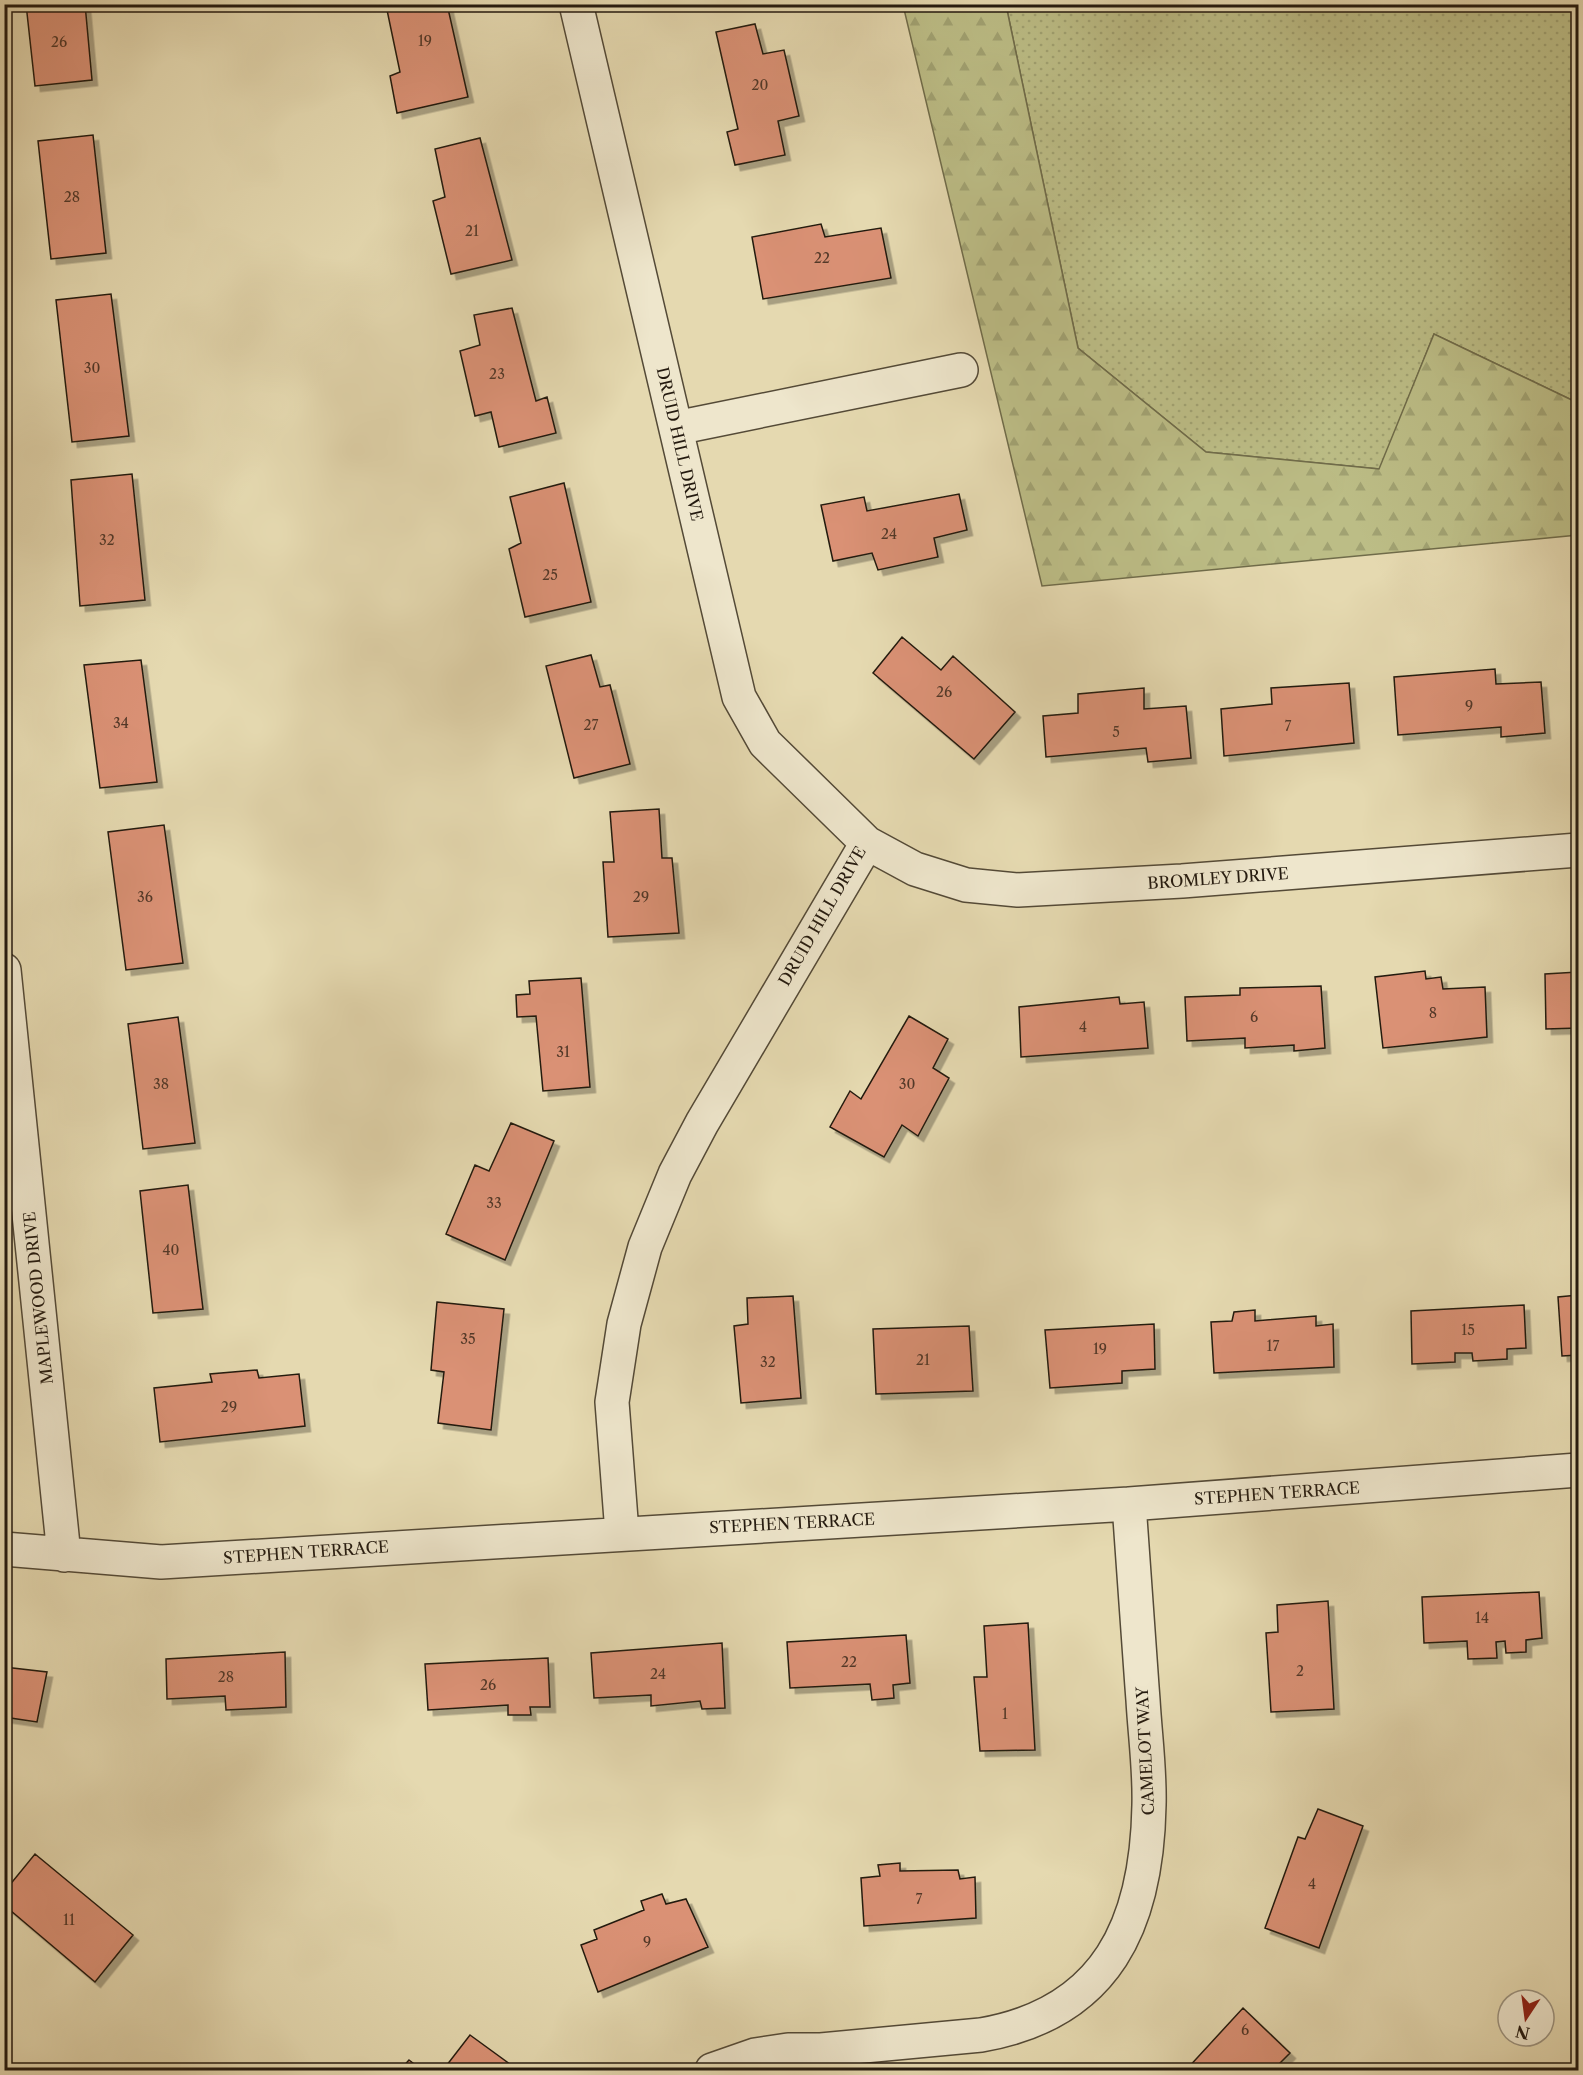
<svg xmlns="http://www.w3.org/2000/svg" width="1583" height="2075" viewBox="0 0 1583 2075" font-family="'Libre Caslon Text',serif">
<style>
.green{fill:url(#green-dots);stroke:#706c4a;stroke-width:1.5}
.forest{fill:url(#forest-firs);stroke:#706c4a;stroke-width:1.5}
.building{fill:#da9175;stroke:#241a0f;stroke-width:1.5;filter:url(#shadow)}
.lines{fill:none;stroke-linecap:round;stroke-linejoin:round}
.minor-casing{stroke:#544a37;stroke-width:36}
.minor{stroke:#eee6cc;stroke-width:33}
.labels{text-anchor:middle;stroke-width:6;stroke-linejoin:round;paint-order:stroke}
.number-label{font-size:14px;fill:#523828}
.street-label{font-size:16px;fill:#241a0f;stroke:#eee6cc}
</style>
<defs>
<pattern id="green-dots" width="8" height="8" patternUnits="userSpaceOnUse" patternTransform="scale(1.5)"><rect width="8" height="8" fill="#bcbd86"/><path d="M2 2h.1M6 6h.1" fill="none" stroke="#a1a272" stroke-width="1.8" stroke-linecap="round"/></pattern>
<pattern id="forest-firs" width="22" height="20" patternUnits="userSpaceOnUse" patternTransform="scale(1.5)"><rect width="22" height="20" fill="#bcbd86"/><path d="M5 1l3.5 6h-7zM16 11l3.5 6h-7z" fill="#a1a272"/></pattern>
<filter id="shadow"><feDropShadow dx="5.5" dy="5.5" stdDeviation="0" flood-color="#0004"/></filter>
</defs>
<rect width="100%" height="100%" fill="#e5d9b0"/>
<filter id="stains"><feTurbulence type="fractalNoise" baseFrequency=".00333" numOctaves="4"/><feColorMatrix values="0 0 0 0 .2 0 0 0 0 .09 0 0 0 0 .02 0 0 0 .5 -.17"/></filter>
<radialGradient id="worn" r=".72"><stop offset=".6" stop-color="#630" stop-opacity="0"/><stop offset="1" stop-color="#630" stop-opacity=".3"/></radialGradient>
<path class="green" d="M1006 5H1578V403L1434 334 1380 469 1206 452 1078 348Z"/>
<path class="forest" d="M903 5H1006L1078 348 1206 452 1379 469 1434 334 1578 403V535L1042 586Z"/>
<path class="building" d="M26 4H85L92 80 35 86Z
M399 4H447L468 97 397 113 390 76 400 72 387 10 400 7Z
M755 24 763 54 784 50 799 116 778 121 785 155 735 165 727 132 738 129 716 32Z
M93 135 106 253 51 259 38 141Z
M480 138 512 260 451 274 433 201 445 197 435 149Z
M821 224 825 237 881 228 891 278 763 299 752 237Z
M111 294 129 436 72 442 56 300Z
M512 308 536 401 547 397 556 433 499 447 491 412 475 416 460 351 480 345 474 315Z
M132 474 145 600 80 606 71 480Z
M564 483 591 602 525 617 509 549 521 543 510 497Z
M959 494 967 530 934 538 938 557 878 570 872 553 833 561 821 505 864 497 867 511Z
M902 637 941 670 953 656 1015 712 974 759 873 673Z
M591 655 600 687 610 685 630 764 574 778 546 666Z
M141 660 157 782 100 788 84 665Z
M1495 669 1496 684 1541 682 1545 733 1501 737V727L1398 735 1394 677Z
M1349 683 1354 743 1224 756 1221 709 1272 704 1271 688Z
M1578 683V719H1575L1574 684Z
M1144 688V709L1186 706 1191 758 1148 762 1146 748 1046 757 1043 716 1078 713V694Z
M659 809 662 858H672L679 933 608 937 603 862H614L610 812Z
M164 825 183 963 126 970 108 832Z
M1425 971 1426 979 1441 977 1443 989 1485 987 1487 1037 1383 1048 1375 977Z
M1578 972V1028L1546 1029 1545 974Z
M581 978 590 1087 543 1091 536 1016 517 1017 516 995 530 994 529 981Z
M1321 986 1325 1048 1294 1051V1045L1245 1048V1038L1187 1041 1185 997 1240 995V988Z
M1119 997 1120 1004 1144 1002 1148 1048 1021 1057 1019 1007Z
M909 1016 948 1039 933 1068 949 1078 918 1136 902 1125 884 1157 830 1127 850 1091 861 1099Z
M178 1017 195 1143 143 1149 128 1024Z
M511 1123 554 1141 505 1260 446 1234 475 1165 489 1171Z
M188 1185 203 1309 153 1313 140 1191Z
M1578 1295V1355L1562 1356 1558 1297Z
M793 1296 801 1398 741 1403 734 1326 748 1324 747 1298Z
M437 1302 504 1309 491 1430 438 1423 444 1372 431 1370Z
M1524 1305 1526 1348 1507 1349V1359L1473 1361 1472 1353H1455V1362L1412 1364 1411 1311Z
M1255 1310V1321L1316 1316V1326L1333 1324 1334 1367 1214 1373 1211 1322 1232 1321 1234 1312Z
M1154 1324 1155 1369 1122 1371V1383L1050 1388 1045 1330Z
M969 1326 973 1391 876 1394 873 1329Z
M257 1370 259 1378 299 1374 305 1426 160 1442 154 1388 212 1382 210 1374Z
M1539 1592 1542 1638 1526 1640V1652L1506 1653 1505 1641 1496 1642 1497 1658 1468 1659 1467 1641 1424 1643 1422 1597Z
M1328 1601 1334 1709 1271 1712 1266 1633 1278 1632 1277 1605Z
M1028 1623 1035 1750 980 1751 974 1677H987L984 1626Z
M906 1635 910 1683 893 1685 894 1698 872 1700 870 1684 790 1688 787 1642Z
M722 1643 725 1708 702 1709 700 1701 651 1706V1695L594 1698 591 1653Z
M285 1652 286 1707 226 1710 225 1696 167 1699 166 1659Z
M548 1658 550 1707H530L531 1715H508V1705L428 1710 425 1664Z
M4 1667 47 1672 37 1722 4 1717Z
M1318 1809 1363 1826 1319 1948 1265 1928 1298 1837 1305 1839Z
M35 1854 133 1935 95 1982 4 1905V1892Z
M900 1863V1871L958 1870 960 1879 975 1877 976 1918 864 1926 861 1878 880 1876 878 1865Z
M662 1894 666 1904 686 1899 708 1947 598 1992 581 1945 597 1939 594 1930 644 1910 641 1901Z
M1243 2008 1290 2053 1273 2070H1186Z
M470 2035 518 2070H443Z
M409 2060 422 2070H400Z"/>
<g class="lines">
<defs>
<path id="minor" d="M576 4 739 697 765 743 867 843 915 869 966 885 1018 890 1182 881 1578 850
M676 428 961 370
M4 970 64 1555
M622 1533 612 1402 624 1324 645 1247 675 1174 702 1123 867 843
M4 1549 161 1562 1129 1504 1578 1470
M712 2070 755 2055 788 2050H821L981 2035C1108 2013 1147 1923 1149 1805 1150 1770 1145 1735 1143 1700 1138 1635 1134 1570 1129 1504"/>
</defs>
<use href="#minor" class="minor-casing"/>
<use href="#minor" class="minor"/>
</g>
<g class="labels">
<g class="number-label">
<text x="425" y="46">19</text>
<text x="59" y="47">26</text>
<text x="760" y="90">20</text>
<text x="72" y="202">28</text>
<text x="472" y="236">21</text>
<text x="822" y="263">22</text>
<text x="92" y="373">30</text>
<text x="497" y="379">23</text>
<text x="889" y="539">24</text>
<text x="107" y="545">32</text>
<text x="550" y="580">25</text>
<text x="944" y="697">26</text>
<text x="1469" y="711">9</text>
<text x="121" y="728">34</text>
<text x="591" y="730">27</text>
<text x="1288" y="731">7</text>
<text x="1116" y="737">5</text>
<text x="145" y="902">36</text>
<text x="641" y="902">29</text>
<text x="1433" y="1018">8</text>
<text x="1254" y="1022">6</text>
<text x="1083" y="1032">4</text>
<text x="563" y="1057">31</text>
<text x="161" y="1089">38</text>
<text x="907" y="1089">30</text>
<text x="494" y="1208">33</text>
<text x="171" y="1255">40</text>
<text x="1468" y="1335">15</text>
<text x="468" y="1344">35</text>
<text x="1273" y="1351">17</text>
<text x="1100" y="1354">19</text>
<text x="923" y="1365">21</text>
<text x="768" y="1367">32</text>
<text x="229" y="1412">29</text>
<text x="1482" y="1623">14</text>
<text x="849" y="1667">22</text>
<text x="1300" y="1676">2</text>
<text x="658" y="1679">24</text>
<text x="226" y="1682">28</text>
<text x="488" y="1690">26</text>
<text x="1005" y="1719">1</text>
<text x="1312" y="1889">4</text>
<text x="919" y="1904">7</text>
<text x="69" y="1925">11</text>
<text x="647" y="1947">9</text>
<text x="1245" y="2035">6</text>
</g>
<g class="street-label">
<text transform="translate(680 444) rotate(77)" y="6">DRUID HILL DRIVE</text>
<text transform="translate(1218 878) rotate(-4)" y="6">BROMLEY DRIVE</text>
<text transform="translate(822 916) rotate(-60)" y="6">DRUID HILL DRIVE</text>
<text transform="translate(38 1298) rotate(-96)" y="6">MAPLEWOOD DRIVE</text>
<text transform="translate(1277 1493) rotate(-4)" y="6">STEPHEN TERRACE</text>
<text transform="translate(792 1523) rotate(-3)" y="6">STEPHEN TERRACE</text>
<text transform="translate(306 1552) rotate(-4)" y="6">STEPHEN TERRACE</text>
<text transform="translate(1145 1751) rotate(-93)" y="6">CAMELOT WAY</text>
</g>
</g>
<rect width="1583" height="2075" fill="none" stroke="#e5d9b0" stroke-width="24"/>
<rect x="6" y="6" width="1571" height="2063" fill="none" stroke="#241a0f" stroke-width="3"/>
<rect x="12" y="12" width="1559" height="2051" fill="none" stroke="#241a0f" stroke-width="1.5"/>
<g transform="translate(1526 2018) rotate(193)"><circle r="28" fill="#eee6cc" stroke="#9d9480" stroke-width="1.5"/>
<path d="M0-4.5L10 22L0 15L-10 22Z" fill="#8f2418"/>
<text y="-9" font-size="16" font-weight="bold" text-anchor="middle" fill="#241a0f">N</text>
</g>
<rect width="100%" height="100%" filter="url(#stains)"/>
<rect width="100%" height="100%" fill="url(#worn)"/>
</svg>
